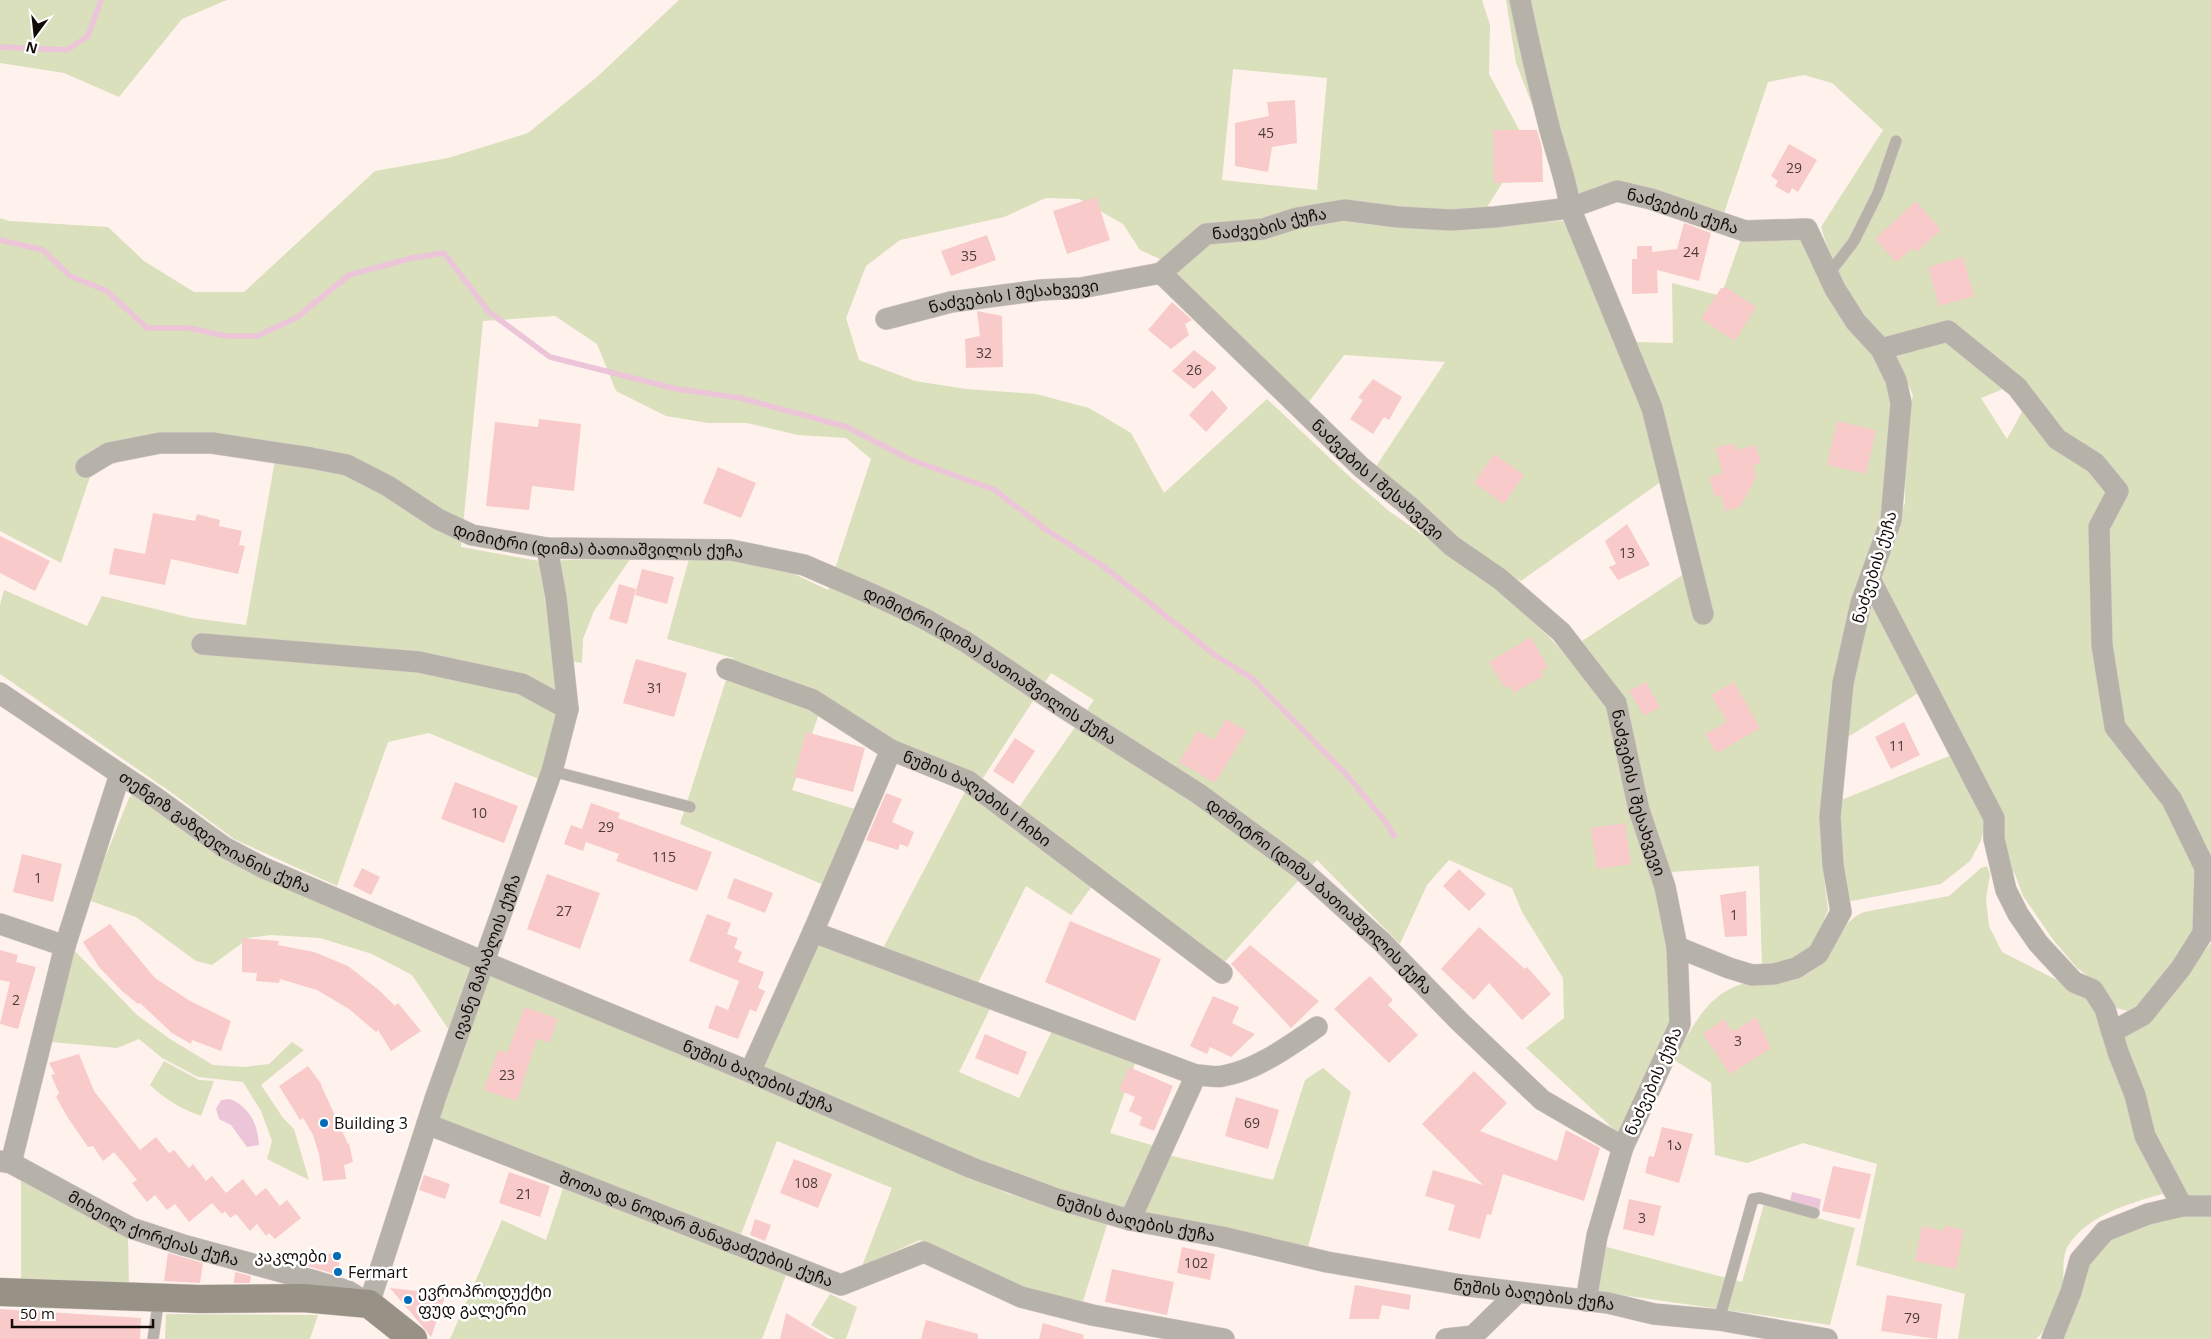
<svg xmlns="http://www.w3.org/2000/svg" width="2211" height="1339" viewBox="0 0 2211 1339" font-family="'Open Sans','Noto Sans Georgian',sans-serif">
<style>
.green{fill:#dadfbc;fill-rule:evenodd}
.water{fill:#ecc5d9}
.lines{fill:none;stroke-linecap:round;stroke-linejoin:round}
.stream{stroke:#ecc5d9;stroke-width:5.5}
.building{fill:#f8caca}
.lane-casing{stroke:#d9cdc8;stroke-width:12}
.street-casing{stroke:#d9cdc8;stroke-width:22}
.secondary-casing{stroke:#d9cdc8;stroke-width:29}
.lane{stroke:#b6b2aa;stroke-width:11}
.street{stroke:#b6b2aa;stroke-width:21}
.secondary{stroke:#979186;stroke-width:28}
.poi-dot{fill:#006bb7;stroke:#fff;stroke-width:2}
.labels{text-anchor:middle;stroke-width:5;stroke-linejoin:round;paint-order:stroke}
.number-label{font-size:14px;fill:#4c3c38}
.street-label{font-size:16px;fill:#120c08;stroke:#fff}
.poi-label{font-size:16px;fill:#120c08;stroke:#fff;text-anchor:start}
</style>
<rect width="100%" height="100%" fill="#fff2ec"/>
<path class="green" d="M0 0H227L182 19 119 97 64 73 0 63Z
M679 0H1482L1490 25 1489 74 1527 144 1487 207 1450 215 1288 212 1164 261 1140 250 1123 224 1079 199 1046 198 1004 217 900 240 866 266 846 318 859 360 915 381 966 389 1036 394 1089 408 1131 433 1164 493 1267 399 1350 477 1389 511 1506 594 1554 642 1607 706 1658 893 1668 947 1670 1027 1618 1133 1526 1048 1564 1018 1563 978 1522 912 1512 888 1449 860 1427 885 1400 944 1317 860 1222 965 1017 810 1094 700 1051 673 983 778 894 741 825 697 792 790 858 810 824 885 680 824 733 658 667 639 689 559 737 560 792 573 828 590 871 459 846 438 798 435 747 423H708L666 416 616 391 597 344 555 316 483 321 461 547 539 561 631 558 594 611 583 639 582 663 558 659 560 711 541 780 429 733 388 742 337 886 234 839 172 793 0 674V605L4 590 87 626 102 596 192 618 246 625 275 460 209 449H158L92 471 61 563 0 531V218L9 221 108 227 144 261 194 292H244L375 171 448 158 528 133 597 77ZM1233 69 1327 78 1317 190 1222 180Z
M1506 0H2211V862L2121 723 2107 649 2105 527 2123 492 1944 325 1886 342 1838 280 1821 227 1883 130 1832 83 1804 75 1768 82 1724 213 1614 181 1580 202 1553 159 1516 63Z
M1340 215 1448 226 1563 221 1622 347 1648 414 1662 481 1521 581 1494 567 1373 471 1445 362 1344 355 1308 403 1172 270 1213 238Z
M1742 236 1802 237 1874 354 1891 389 1885 507 1842 638 1830 701 1823 798V867L1828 910 1816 940 1801 955 1780 965 1762 966 1759 866 1671 872 1647 809 1620 692 1582 641 1687 572 1699 620H1712L1701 575 1636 342 1673 343 1672 283 1721 296Z
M1945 337 2008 387 1981 398 2007 439 2024 408 2110 490 2109 730 2164 801 2198 871 2197 930 2140 1004 2128 1011 2116 1008 2097 983 2077 968 2054 941 2023 896 2015 874 2003 858 1877 578 1905 503 1906 427 1913 395 1895 355Z
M1873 594 1920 692 1843 740 1851 686Z
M1954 754 1987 815 1981 841 1970 861 1941 884 1852 901 1844 899 1839 801Z
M967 788 1093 885 1071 915 1026 886 977 985 882 950Z
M134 792 472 964 449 1030 412 975 372 954 320 938 271 935 249 938 212 965 196 961 136 917 88 900 129 798Z
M1987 866 1990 874 1986 899 1989 926 2002 952 2088 996 2095 1003 2165 1193C2132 1203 2088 1214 2068 1246 2062 1256 2064 1269 2063 1280 2062 1300 2051 1326 2036 1339H1958L1965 1294 1856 1265 1877 1164 1803 1143 1747 1163 1715 1155 1711 1083 1674 1060C1692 1027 1709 989 1751 982 1779 978 1789 989 1816 968 1838 951 1837 923 1864 912L1949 896 1981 868Z
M815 942 991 1007 959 1072 1019 1098 1053 1029 1136 1061 1110 1133 1155 1146 1126 1212 982 1166 762 1066Z
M2211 943V1198L2182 1194 2150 1136 2118 1036 2146 1022Z
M74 950 137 1015 170 1039 213 1065 244 1067 269 1064 292 1042 304 1050 261 1085 283 1118 294 1129 309 1180 267 1159 272 1141 261 1111 243 1082 198 1077 162 1058 139 1039 117 1048 51 1042Z
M490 971 1009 1194 1108 1222 1083 1301 1021 1290 920 1240 862 1266 892 1188 777 1141 740 1237 439 1117Z
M164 1061 199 1080 214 1081 201 1116C181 1109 166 1100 150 1085Z
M1323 1068 1351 1092 1308 1247 1139 1213 1168 1155 1273 1180 1305 1080Z
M21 1179 128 1237 129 1285 21 1284Z
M564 1185 786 1275 762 1339H450L502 1220 546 1240Z
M1764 1204 1855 1228 1830 1325 1594 1291 1603 1246 1742 1282Z
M2211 1206V1339H2052L2105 1231Z
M830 1294 857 1307 846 1339H835L811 1325Z
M166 1314 318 1315 310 1339H165Z"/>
<path class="water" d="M230 1099C250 1107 258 1125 259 1145L247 1147 231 1125 219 1119 216 1109 221 1100Z
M1792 1192 1821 1199 1819 1211 1789 1205Z"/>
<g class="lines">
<path class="stream" d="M0 47 67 50 88 36 101 0
M0 240 43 250 70 276 107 291 147 328H189L226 336H257L296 318 349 275 412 258 444 253 489 312 550 357 677 389 740 398 847 427 909 459 995 490 1045 529 1103 566 1215 655 1253 679 1345 773 1385 821 1394 836"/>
</g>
<path class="building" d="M1295 100 1297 143 1272 147 1268 172 1235 166V123L1269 116 1267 102Z
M1493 130H1537L1542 148 1543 182 1494 183Z
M1789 144 1817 160 1798 192 1792 188 1789 194 1775 186 1778 181 1771 176Z
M1096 197 1110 240 1067 254 1053 211Z
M1916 201 1941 230 1916 252 1913 248 1896 262 1875 239Z
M1684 223 1711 233 1699 281 1657 270 1658 293 1632 294V259H1637V246H1652V252L1677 249Z
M987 235 996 260 951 276 941 251Z
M1963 257 1974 296 1939 306 1928 267Z
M1721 288H1727L1756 307 1735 341 1701 319Z
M1172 302 1192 320 1185 324 1189 335 1171 349 1148 330Z
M977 311 1002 316 1003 367 966 368 965 339 980 336Z
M1194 350 1217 368 1194 389 1172 371Z
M1373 379 1402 397 1389 420 1384 417 1373 434 1350 419 1363 400 1358 398Z
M1212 390 1228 408 1206 432 1189 415Z
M539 419 581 424 574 491 532 486 529 510 486 506 495 422 538 427Z
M1837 421 1876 430 1866 474 1827 465Z
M1734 443 1736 450 1756 445 1761 463 1753 465 1756 478 1740 507 1725 511 1721 495 1715 497 1709 477 1723 473 1715 448Z
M1494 454 1524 475 1504 504 1474 483Z
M718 467 756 483 741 518 703 503Z
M153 513 195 521 197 514 220 520 219 526 242 531 239 545 245 546 238 574 171 559 165 585 109 574 114 548 145 554Z
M1627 524 1650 565 1618 580 1609 567 1616 564 1605 541Z
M0 536 50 561 35 591 0 573Z
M642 569 674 577 667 604 635 595Z
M619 584 636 589 627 624 609 619Z
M1531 637 1548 667 1541 671 1544 676 1514 693 1509 685 1505 688 1489 662Z
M636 659 687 673 674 717 623 703Z
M1646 682 1660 707 1644 716 1629 691Z
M1734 682 1760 728 1717 753 1705 734 1727 722 1711 695Z
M1226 719 1247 731 1215 783 1179 762 1198 731 1214 740Z
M1904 722 1920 755 1891 769 1875 737Z
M806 732 865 748 853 792 794 777Z
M1015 738 1035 751 1013 784 993 771Z
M455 782 518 806 504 843 441 819Z
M886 793 902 799 892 822 914 832 908 847 900 844 898 850 866 840Z
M591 803 620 813 618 818 712 852 697 891 616 861 619 854 586 842 583 851 564 844 571 825 582 829Z
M1625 823 1631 864 1597 869 1591 828Z
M22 854 62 864 53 902 13 892Z
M362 868 380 877 371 895 353 886Z
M1459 869 1486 894 1469 911 1443 886Z
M547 874 600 893 580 949 527 929Z
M734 878 773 893 765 913 727 898Z
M1746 891 1747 936 1725 937 1720 895Z
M707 914 731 923 727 934 738 938 734 948 742 952 738 962 764 972 758 988 765 991 756 1012 750 1009 738 1039 708 1028 716 1005 728 1010 739 981 689 961Z
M1070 921 1161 959 1135 1021 1045 982Z
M110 924 155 978 190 1001 231 1021 221 1051 192 1040 191 1044 172 1033 140 1003 138 1004 122 991 99 967 83 942Z
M1479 927 1525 969 1527 967 1551 994 1522 1020 1489 983 1474 1000 1441 969Z
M242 938 279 941 278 945 314 952 348 966 380 991 395 1006 398 1003 421 1031 391 1051 378 1030 376 1032 349 1009 317 990 280 979 279 983 256 981 257 973 242 972Z
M1250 945 1319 1001 1291 1028 1231 964Z
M0 950 18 955 16 962 36 967 18 1029 0 1024 10 982 0 980Z
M1370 976 1393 1000 1388 1005 1418 1035 1389 1063 1334 1009Z
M1213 996 1239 1007 1232 1023 1255 1034 1231 1057 1210 1047 1207 1054 1190 1046Z
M525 1007 558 1019 549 1043 537 1038 517 1101 484 1090 498 1050 507 1053Z
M1756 1017 1771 1048 1730 1074 1703 1034 1724 1019 1733 1032Z
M985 1034 1027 1052 1018 1075 975 1058Z
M79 1054 94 1091 140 1150 156 1137 169 1153 174 1150 189 1168 193 1164 206 1181 212 1176 226 1193 243 1179 256 1196 266 1188 280 1206 287 1200 301 1218 275 1239 269 1233 266 1236 257 1224 250 1231 236 1214 230 1218 225 1211 222 1214 212 1203 189 1222 175 1204 167 1210 155 1195 147 1202 132 1183 137 1180 114 1152 103 1161 93 1146 88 1147 68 1118 56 1097 59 1093 51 1075 55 1074 49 1063Z
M308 1066 322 1085H321L348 1144 349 1143 353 1162 344 1165 346 1179 323 1181 319 1154 313 1135 303 1118 300 1120 279 1086Z
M1129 1067 1173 1086 1154 1131 1139 1125 1142 1117 1129 1111 1135 1097 1119 1090Z
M1474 1071 1507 1103 1480 1131 1557 1161 1566 1130 1600 1148 1584 1201 1503 1174 1491 1215 1487 1214 1480 1239 1448 1230 1455 1205 1425 1196 1433 1170 1483 1185 1422 1124Z
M1236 1097 1279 1110 1268 1149 1225 1136Z
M1662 1127 1693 1134 1679 1183 1645 1173 1649 1156 1654 1157Z
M794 1159 832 1174 818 1208 780 1193Z
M1833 1166 1871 1174 1860 1219 1822 1211Z
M509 1172 550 1186 540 1217 499 1203Z
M424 1175 450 1184 445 1199 419 1190Z
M1629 1199 1661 1206 1654 1236 1623 1229Z
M755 1219 771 1225 765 1241 750 1235Z
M1922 1226 1944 1231 1945 1226 1964 1230 1956 1269 1915 1261Z
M1182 1247 1215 1254 1210 1280 1177 1273Z
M335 1251 339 1263 338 1275 307 1266Z
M168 1253 203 1263 200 1283 164 1281Z
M1112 1269 1174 1282 1167 1315 1105 1302Z
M235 1272 251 1276 250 1283H234Z
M1355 1285 1411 1295 1409 1310 1382 1305 1379 1319H1349Z
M390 1288 446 1294 431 1337 423 1327Z
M1887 1295 1942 1304 1937 1339 1881 1331Z
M0 1309 141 1318 140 1339H0Z
M786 1313 829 1339H780Z
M926 1320 978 1334V1339H921Z
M1043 1323 1084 1335 1083 1339H1039Z"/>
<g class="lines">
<defs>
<path id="lane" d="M1828 275 1854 241 1878 193 1896 141
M552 771 690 807
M1719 1320 1753 1199 1760 1198 1814 1213
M153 1339 159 1298"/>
<g id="street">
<path d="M1520 0C1529 44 1539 87 1550 130 1557 157 1567 181 1570 208L1652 408 1703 614"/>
<path id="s1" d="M1161 273 1206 234 1263 229 1297 218 1344 210 1398 217 1451 220 1495 217 1570 208 1617 191 1651 199 1745 231 1807 229 1835 289 1856 322 1881 349 1896 380 1901 403 1891 520 1861 603 1843 683 1830 817 1833 865 1841 912 1818 954 1796 968 1774 974 1752 975 1729 968 1677 947"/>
<path id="s2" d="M886 319 951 302 1041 290 1081 288 1161 273 1361 467 1410 507 1452 546 1500 579 1561 632 1616 703 1639 810 1665 887 1677 947 1680 1024 1623 1147 1597 1236 1586 1301"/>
<path d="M1881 349 1948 331 2017 387 2057 439 2095 463 2118 491 2099 527 2102 645 2115 727 2172 800 2205 868 2203 933 2181 968 2143 1015 2112 1032"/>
<path id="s3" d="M86 467 109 453 160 443H212L311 458 347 465 388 486 438 519 472 535 547 548 731 550 804 565 876 596 923 618 966 642 1064 708 1199 794 1301 869 1382 942 1460 1022 1542 1100 1623 1147"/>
<path d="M1870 579 1994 818V839L2006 890 2018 914 2038 943 2074 982 2093 990 2105 1009 2118 1052 2135 1095 2145 1136 2182 1206"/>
<path d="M202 644 419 662 522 684 568 709"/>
<path d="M727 669 813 700 891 750"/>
<path d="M0 693 120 774"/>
<path id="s4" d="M0 924 65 946 120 774 152 795 224 847 264 868 484 962 750 1072 972 1168 1057 1199 1130 1220 1222 1237 1327 1262 1461 1285 1608 1303 1654 1314 1719 1320 1827 1339"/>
<path d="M813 932 1196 1075C1205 1075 1215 1078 1223 1076 1257 1070 1289 1046 1317 1027"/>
<path id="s5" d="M750 1072 813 932 891 750 968 781 1222 973"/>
<path id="s6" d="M427 1124 841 1285 924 1252 1021 1297 1092 1315 1224 1339"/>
<path id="s7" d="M0 1161 11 1163 131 1228 183 1245 315 1281 348 1291 369 1304 435 1099 552 771 568 709 556 597 547 548"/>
<path d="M11 1163 65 946"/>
<path d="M1130 1220 1196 1075"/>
<path d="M1446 1339 1473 1336 1517 1293"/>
<path d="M2052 1339 2071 1292 2080 1260 2105 1231 2148 1214 2182 1206H2211"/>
</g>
<path id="secondary" d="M0 1292 199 1299 303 1298 369 1304 413 1339"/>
</defs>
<use href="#lane" class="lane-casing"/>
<use href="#street" class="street-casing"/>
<use href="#secondary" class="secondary-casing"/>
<use href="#lane" class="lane"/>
<use href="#street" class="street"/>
<use href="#secondary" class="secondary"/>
</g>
<g class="poi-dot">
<circle cx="324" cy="1123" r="5"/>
<circle cx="337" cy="1256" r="5"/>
<circle cx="338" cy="1272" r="5"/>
<circle cx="408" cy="1300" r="5"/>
</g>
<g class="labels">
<g class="number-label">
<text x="1266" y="138">45</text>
<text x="1794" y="173">29</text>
<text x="1691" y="257">24</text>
<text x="969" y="261">35</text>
<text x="984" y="358">32</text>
<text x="1194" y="375">26</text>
<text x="1627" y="558">13</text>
<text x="655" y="693">31</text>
<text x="1897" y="751">11</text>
<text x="479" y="818">10</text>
<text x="606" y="832">29</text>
<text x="664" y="862">115</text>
<text x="38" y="883">1</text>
<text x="564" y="916">27</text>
<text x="1734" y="920">1</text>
<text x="16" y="1005">2</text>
<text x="1738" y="1046">3</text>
<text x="507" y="1080">23</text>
<text x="1252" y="1128">69</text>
<text x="1674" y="1150">1ა</text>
<text x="806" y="1188">108</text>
<text x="524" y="1199">21</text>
<text x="1642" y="1223">3</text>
<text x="1196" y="1268">102</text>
<text x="1912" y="1323">79</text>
</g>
<g class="street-label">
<text dy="6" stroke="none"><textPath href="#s1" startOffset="546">ნაძვების ქუჩა</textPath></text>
<text dy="6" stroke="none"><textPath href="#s1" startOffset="124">ნაძვების ქუჩა</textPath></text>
<text dy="6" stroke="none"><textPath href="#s2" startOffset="130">ნაძვების I შესახვევი</textPath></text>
<text dy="6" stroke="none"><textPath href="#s2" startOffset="579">ნაძვების I შესახვევი</textPath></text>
<text dy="6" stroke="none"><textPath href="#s3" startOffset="538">დიმიტრი (დიმა) ბათიაშვილის ქუჩა</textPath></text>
<text transform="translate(1874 567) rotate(-73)" y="6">ნაძვების ქუჩა</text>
<text dy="6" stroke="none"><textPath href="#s3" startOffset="958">დიმიტრი (დიმა) ბათიაშვილის ქუჩა</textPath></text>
<text dy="6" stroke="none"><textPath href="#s2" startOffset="1000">ნაძვების I შესახვევი</textPath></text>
<text dy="6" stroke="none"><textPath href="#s5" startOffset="451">ნუშის ბაღების I ჩიხი</textPath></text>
<text dy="6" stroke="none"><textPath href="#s4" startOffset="361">თენგიზ გაზდელიანის ქუჩა</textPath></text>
<text dy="6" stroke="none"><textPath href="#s3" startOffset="1362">დიმიტრი (დიმა) ბათიაშვილის ქუჩა</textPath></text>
<text dy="6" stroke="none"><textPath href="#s7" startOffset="765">ივანე მაჩაბლის ქუჩა</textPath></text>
<text dy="6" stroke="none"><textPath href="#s4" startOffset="958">ნუშის ბაღების ქუჩა</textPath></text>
<text transform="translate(1653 1081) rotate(-66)" y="6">ნაძვების ქუჩა</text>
<text dy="6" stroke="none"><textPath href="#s4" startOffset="1362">ნუშის ბაღების ქუჩა</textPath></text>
<text dy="6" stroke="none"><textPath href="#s7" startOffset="169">მიხეილ ქორქიას ქუჩა</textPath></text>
<text dy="6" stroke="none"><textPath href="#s6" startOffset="289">შოთა და ნოდარ მანაგაძეების ქუჩა</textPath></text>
<text dy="6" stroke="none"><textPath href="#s4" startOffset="1768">ნუშის ბაღების ქუჩა</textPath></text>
</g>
<g class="poi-label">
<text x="334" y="1129">Building 3</text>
<text x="327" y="1262" text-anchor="end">კაკლები</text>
<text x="348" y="1278">Fermart</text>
<text x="418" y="1297">ევროპროდუქტი<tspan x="418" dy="18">ფუდ გალერი</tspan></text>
</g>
</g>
<g transform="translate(35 35) rotate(195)" stroke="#ffffff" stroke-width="4" paint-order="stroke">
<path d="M0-4L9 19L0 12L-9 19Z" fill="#120c08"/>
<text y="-8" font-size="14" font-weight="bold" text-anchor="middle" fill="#120c08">N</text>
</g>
<path d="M12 1319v8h141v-8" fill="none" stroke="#120c08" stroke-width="2.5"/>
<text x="20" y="1319" font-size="15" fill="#120c08" stroke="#ffffff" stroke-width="4" paint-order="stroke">50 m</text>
</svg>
